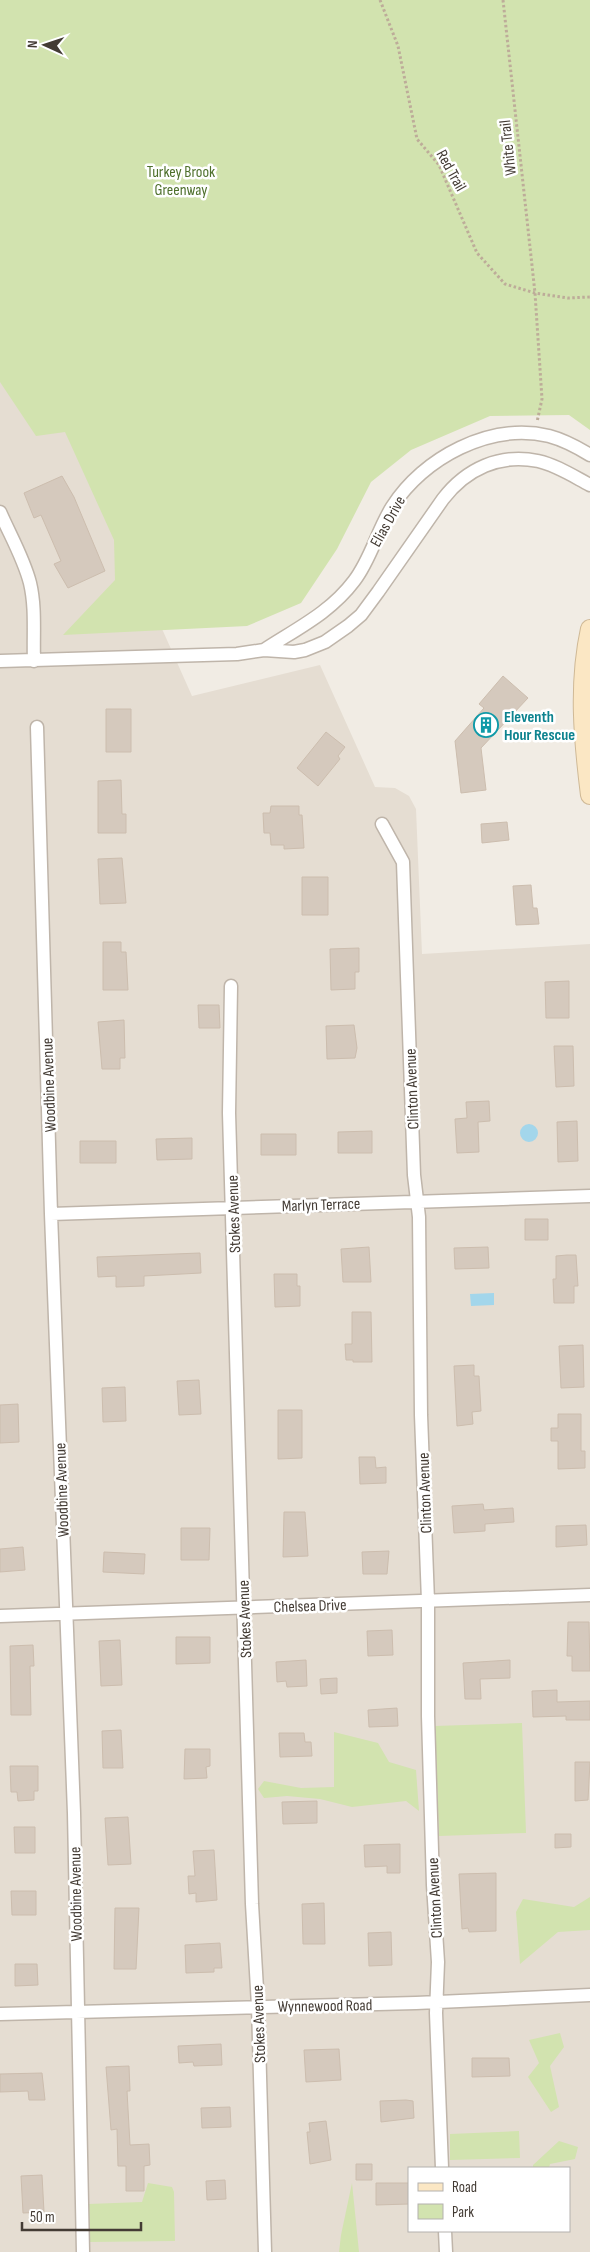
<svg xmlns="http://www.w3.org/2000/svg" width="590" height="2252" viewBox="0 0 590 2252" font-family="'Sofia Sans Condensed',sans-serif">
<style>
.residential{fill:#e5ddd2;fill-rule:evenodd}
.green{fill:#d2e3af}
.water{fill:#a3d6eb}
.building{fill:#d5c9bd;stroke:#ccbdae}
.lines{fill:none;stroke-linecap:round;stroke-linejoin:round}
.minor-casing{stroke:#bfb5aa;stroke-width:15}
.secondary-casing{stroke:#cfb996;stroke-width:20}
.path{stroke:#bdac99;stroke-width:3;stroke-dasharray:2.5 2.5;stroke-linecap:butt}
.minor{stroke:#fff;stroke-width:12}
.secondary{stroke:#fbe7c4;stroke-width:18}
.labels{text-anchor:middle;stroke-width:5;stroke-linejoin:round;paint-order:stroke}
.street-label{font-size:16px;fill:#433b34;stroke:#fff}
.park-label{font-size:16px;fill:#4e702c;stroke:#fff}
.culture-label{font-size:16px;font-weight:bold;fill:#0d838f;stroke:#fff;text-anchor:start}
</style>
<rect width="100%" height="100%" fill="#f1ece4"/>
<path class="residential" d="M46 369 192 696 320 665 375 787 395 788 409 796 416 809 422 954 590 944V2252H0V372ZM409 2168H569V2231H409Z"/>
<path class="green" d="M0 0H590V430L569 415 490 416 411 450 371 482 337 549 301 603 247 626 63 635 115 580 114 540 65 432 36 436 0 382Z
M522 1723 526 1833 439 1836 435 1726Z
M334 1732 378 1743 389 1762 416 1770 419 1811 406 1801 352 1807 320 1799 287 1796 264 1798 258 1789 264 1781 301 1788 334 1787Z
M590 1897V1930L558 1932 520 1964 516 1912 523 1899 574 1907Z
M560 2033 564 2047 550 2066 559 2107 551 2112 528 2077 539 2063 529 2040Z
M519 2131 520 2158 450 2160V2134Z
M559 2141 578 2147 575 2159 550 2164 549 2168H533V2165Z
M148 2183 172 2187 174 2192 175 2241 88 2242V2204L142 2202Z
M352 2183 359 2252H339L341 2235Z"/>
<path class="water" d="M520 1133a9 9 0 1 1 18 0a9 9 0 1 1-18 0Z
M494 1293V1305L471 1306 470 1294Z"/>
<path class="building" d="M62 476 74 497 105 571 68 588 54 564 61 561 41 515 34 518 24 493Z
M503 676 528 698 481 748 486 790 461 793 455 741 484 708 479 704Z
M106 709H131V752H106Z
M326 732 345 747 338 756 340 759 318 786 297 768Z
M121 780 122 814H126V833H98V781Z
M271 806H299V815H302L304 848 284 849V845H271L270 833H264L263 813H270Z
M507 822 509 840 482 843 481 824Z
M122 858 126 903 100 904 98 859Z
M302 877H328V915H302Z
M531 885 533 908H537L539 924 516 925 513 886Z
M103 942H121V952H126L128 990H103Z
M359 948V972H355V989L331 990 330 949Z
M569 981V1018H546L545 982Z
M198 1005H219L220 1028H199Z
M124 1020 125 1058H120V1069H102L98 1022Z
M354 1025 357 1048 355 1058 327 1059 326 1026Z
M554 1046H573L574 1086 556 1087Z
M489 1101 490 1121 478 1122 479 1152 457 1153 455 1119 467 1118 466 1102Z
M577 1121 578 1161 558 1162 557 1122Z
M372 1131V1153H338V1132Z
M261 1134H296V1155H261Z
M192 1138V1159L157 1160 156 1139Z
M80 1141H116V1163H80Z
M525 1219H548V1240H525Z
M369 1247 371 1282H343L341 1249Z
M488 1247 489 1268 455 1269 454 1248Z
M200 1253 201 1273 144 1276V1286L116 1287V1276L98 1277 97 1257Z
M567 1255H576L578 1286H574V1303H554L553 1279H556V1256Z
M274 1274H297V1286H300V1306L275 1307Z
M352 1312H371L372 1362H353V1360H346L345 1344H352Z
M583 1345 584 1387 561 1388 559 1346Z
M474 1365V1376H479L481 1411 472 1412 473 1424 457 1426 454 1366Z
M199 1380 201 1414 179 1415 177 1381Z
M125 1387 126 1421 103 1422 102 1388Z
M18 1404 19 1442 0 1443V1405Z
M278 1410H302V1458L278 1459Z
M558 1414H581V1451H585V1468L558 1469V1441H551V1428H558Z
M359 1457H375L376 1468 386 1467V1483L360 1484Z
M483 1504 484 1510 513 1508 514 1522 485 1524V1531L454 1533 452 1506Z
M284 1512H305L308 1556 283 1557Z
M586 1525 587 1545 556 1547V1526Z
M181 1528H210L209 1560H181Z
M23 1547 25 1570 0 1572V1549Z
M389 1551 387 1574H363L362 1552Z
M104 1552 145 1554 144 1574 103 1572Z
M568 1622H589L590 1671H572V1656H567Z
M392 1630 393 1655 368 1656 367 1631Z
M176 1637H210V1663L176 1664Z
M120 1640 122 1685 101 1686 99 1641Z
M33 1645 34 1666H30L31 1715H11L10 1646Z
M306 1660 307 1686 287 1687 286 1681 277 1682 276 1662Z
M510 1660V1678L480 1679 481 1699H465L463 1663Z
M337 1678V1693L321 1694 320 1679Z
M557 1690V1702L590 1701V1720H566V1716L533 1717 532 1691Z
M397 1708 398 1726 369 1727 368 1710Z
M121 1730 123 1768H103L102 1731Z
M279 1733H304L305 1742H311L312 1756 280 1757Z
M185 1749H210V1766L206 1767 207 1778 184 1779Z
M575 1762H590L588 1800 575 1801Z
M10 1766H38V1791H34V1800L18 1801 17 1792H11Z
M317 1801V1823L283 1824 282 1802Z
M128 1817 131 1864 108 1865 105 1818Z
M14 1827H35V1853H15Z
M555 1834H571V1847L555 1848Z
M400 1844V1873H387V1866L365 1867 364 1845Z
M214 1850 217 1900 196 1902V1893L189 1894 188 1876H195L193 1851Z
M496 1873V1931L469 1932 468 1928 462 1929 459 1874Z
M11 1891H36V1915H12Z
M324 1903 325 1944H303L302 1904Z
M115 1908H139L136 1969H114Z
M391 1932 392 1965 369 1966 368 1933Z
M220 1943 222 1968H214V1972L186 1973 185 1945Z
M15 1964H37L38 1985 15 1986Z
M221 2044 222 2065 194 2066 193 2062 179 2063 178 2046Z
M339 2049 341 2080 306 2082 304 2050Z
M472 2058H509L510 2076 472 2077Z
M129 2066 130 2091H127L130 2145 149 2144 150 2165 144 2166V2191H126V2166H118L117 2129 111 2130 106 2067Z
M42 2073 45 2100H29L28 2091 0 2092V2074Z
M406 2100 413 2101 414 2118 381 2122 380 2101Z
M230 2107 231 2127 202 2128 201 2108Z
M326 2121 331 2160 310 2164 307 2132H310L309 2123Z
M356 2164H372V2180H356Z
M42 2175 44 2212 23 2213 21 2176Z
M225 2180 226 2199 207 2200 206 2181Z
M376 2183H409V2204L376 2205Z"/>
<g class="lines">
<defs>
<path id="minor" d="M0 512C10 535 24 559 30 583 36 608 33 635 34 661
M264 650C296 629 330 613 354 581 371 559 377 531 392 507 423 458 490 422 549 436 564 440 577 447 590 455
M0 661 237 654 264 650 294 652 305 650 325 642 348 626 361 615 378 592 443 499C466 469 500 453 538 461 556 465 573 476 590 485
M37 727 51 1214 74 1813 83 2252
M382 824 403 862 414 1175 419 1217 421 1415 428 1601V1716L433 1885 438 1962 436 2013 442 2168
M231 986 229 1113 252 1904 258 2006 265 2252
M51 1214 590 1196
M0 1616 590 1595
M0 2014 416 2003 590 1995
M445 2231 446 2252"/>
<path id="secondary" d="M590 629C578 684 583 739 590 795"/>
</defs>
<use href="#minor" class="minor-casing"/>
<use href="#secondary" class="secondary-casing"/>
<path class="path" d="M380 0 398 46 417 139 439 165 477 253 505 284 535 293 568 298 590 297
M503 0 535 293 542 399 537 422"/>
<use href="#minor" class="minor"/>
<use href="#secondary" class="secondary"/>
</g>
<defs>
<symbol id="building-ring" viewBox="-11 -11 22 22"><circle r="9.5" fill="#fff" stroke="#0f9aa8" stroke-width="1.5"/><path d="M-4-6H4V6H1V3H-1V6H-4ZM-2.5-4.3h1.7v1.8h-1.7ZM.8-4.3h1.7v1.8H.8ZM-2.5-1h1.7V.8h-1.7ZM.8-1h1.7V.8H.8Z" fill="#0f9aa8"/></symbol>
</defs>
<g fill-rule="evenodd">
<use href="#building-ring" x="472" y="711" width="28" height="28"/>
</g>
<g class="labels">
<g class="street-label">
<text transform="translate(507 148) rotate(-96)" y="6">White Trail</text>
<text transform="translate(452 170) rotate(61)" y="6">Red Trail</text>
<text transform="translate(387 521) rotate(-61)" y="6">Elias Drive</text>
<text transform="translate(48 1085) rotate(-92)" y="6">Woodbine Avenue</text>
<text transform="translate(411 1089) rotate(-92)" y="6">Clinton Avenue</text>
<text transform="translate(321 1204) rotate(-2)" y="6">Marlyn Terrace</text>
<text transform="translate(233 1214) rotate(-92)" y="6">Stokes Avenue</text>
<text transform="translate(61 1490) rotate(-92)" y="6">Woodbine Avenue</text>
<text transform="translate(424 1493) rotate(-92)" y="6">Clinton Avenue</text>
<text transform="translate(310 1605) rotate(-2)" y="6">Chelsea Drive</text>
<text transform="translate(244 1619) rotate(-92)" y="6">Stokes Avenue</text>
<text transform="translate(75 1894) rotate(-91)" y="6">Woodbine Avenue</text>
<text transform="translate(434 1898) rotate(-93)" y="6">Clinton Avenue</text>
<text transform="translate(325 2005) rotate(-1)" y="6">Wynnewood Road</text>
<text transform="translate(258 2024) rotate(-92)" y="6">Stokes Avenue</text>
</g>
<g class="park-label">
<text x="181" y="177">Turkey Brook<tspan x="181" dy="18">Greenway</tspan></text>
</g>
<g class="culture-label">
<text x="504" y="722">Eleventh<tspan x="504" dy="18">Hour Rescue</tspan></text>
</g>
</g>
<rect x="408" y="2167" width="162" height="65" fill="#ffffff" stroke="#b4b1ae"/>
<rect x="418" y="2183" width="25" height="8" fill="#fbe7c4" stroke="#b4b1ae"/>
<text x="452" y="2192" font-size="15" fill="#433b34">Road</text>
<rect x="418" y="2204" width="25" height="15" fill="#d2e3af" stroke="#b4b1ae"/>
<text x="452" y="2217" font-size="15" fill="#433b34">Park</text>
<g transform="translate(45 45) rotate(273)" stroke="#ffffff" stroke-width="4" paint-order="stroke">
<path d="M0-4L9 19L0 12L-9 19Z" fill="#433b34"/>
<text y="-8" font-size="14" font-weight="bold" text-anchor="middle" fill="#433b34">N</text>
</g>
<path d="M22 2222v8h119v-8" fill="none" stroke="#433b34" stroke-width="2.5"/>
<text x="30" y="2222" font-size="15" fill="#433b34" stroke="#ffffff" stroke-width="4" paint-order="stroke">50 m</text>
</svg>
